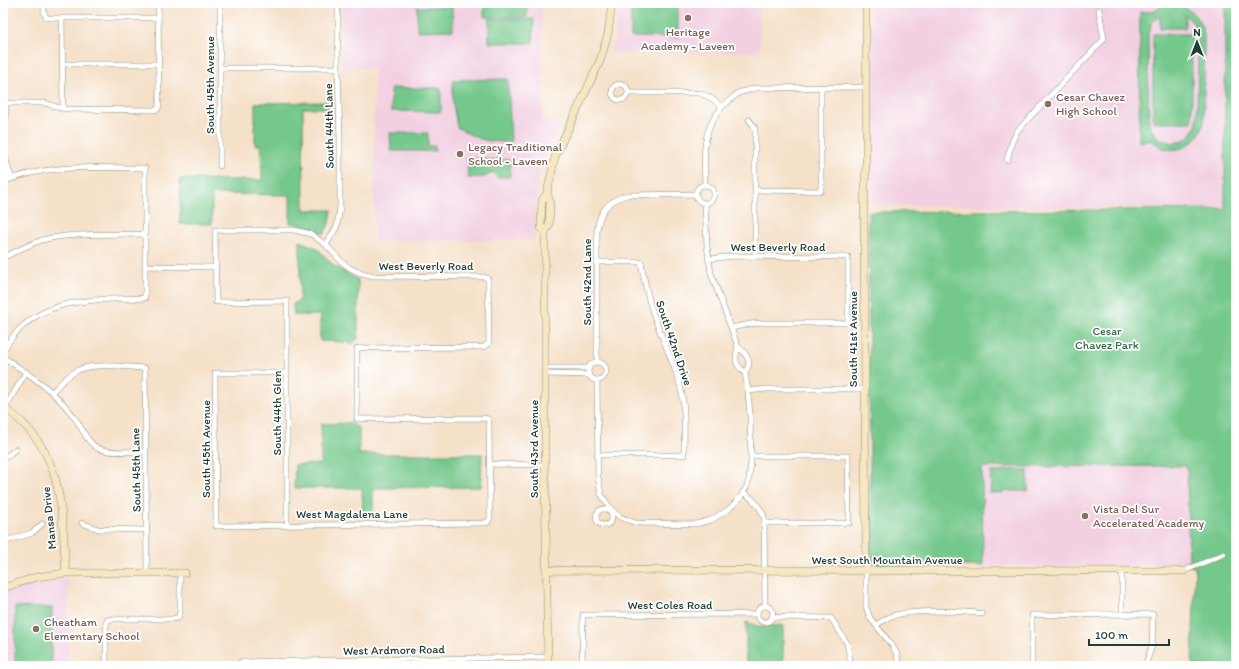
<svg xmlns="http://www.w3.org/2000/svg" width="1239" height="669" viewBox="0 0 1239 669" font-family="Itim,sans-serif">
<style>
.built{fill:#f2cfe1}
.green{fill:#74c88b;stroke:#4a8260;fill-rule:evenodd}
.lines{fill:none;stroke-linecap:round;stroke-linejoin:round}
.street-casing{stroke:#8a8e7e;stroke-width:6}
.secondary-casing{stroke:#8a8e7e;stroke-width:8}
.street{stroke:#fff;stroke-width:5}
.secondary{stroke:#f7e8c3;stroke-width:7}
.education-dot{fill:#8d6e63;stroke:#fff;stroke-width:1.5}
.labels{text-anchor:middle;stroke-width:3.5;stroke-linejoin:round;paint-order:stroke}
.education-label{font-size:12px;fill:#785e54;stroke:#fff;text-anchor:start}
.street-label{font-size:12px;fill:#1f3d34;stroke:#fff}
.park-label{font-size:12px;fill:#39674e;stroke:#fff}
</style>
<rect width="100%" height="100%" fill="#fff"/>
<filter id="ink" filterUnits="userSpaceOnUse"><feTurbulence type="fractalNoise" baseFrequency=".025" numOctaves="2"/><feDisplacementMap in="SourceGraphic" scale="8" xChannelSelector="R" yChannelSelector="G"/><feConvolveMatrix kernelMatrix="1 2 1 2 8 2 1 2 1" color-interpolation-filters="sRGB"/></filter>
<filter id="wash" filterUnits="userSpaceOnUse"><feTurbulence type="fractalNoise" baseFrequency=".012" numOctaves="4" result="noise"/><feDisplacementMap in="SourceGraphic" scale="16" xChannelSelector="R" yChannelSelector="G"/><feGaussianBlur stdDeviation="0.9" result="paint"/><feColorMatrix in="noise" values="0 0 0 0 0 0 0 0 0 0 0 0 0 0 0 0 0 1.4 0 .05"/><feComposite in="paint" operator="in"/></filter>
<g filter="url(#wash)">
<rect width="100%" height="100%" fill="#f5e0c8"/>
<path class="built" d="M342 3H542L543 121H554L560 124 549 147 539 174 535 215V240L374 241V68H342Z
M618 3H759L760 52 609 53 612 49 616 33Z
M871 3H1225V209L872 205Z
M1188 466 1189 566H983L982 467Z
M69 578V666H3V592L37 582Z"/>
<path class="green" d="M484 3H527V17H484Z
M631 3H678V37H631Z
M1225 3H1236V666H1192L1195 567 1189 566 1187 466 982 467 983 566H871L868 212 1225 209Z
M1167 5C1187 4 1200 15 1204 34V123C1199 141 1182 154 1163 148 1159 146 1156 143 1152 141 1149 140 1143 142 1139 142L1140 12H1153L1160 7ZM1185 15 1194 24 1198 35 1197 122C1190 149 1158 150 1149 123L1148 34 1153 21 1160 16V28H1185Z
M417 7H452L453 30 417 31Z
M489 19H534L533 43H489Z
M1153 34H1192V122H1153Z
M508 79 511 142C486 142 478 140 457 127L453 104V80Z
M391 88H441V112L391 111Z
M329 102V108H303L304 210H332L330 222 324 234 307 226 290 223V195L212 194V224H180V179L262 180 261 145H255V103Z
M390 133H428V146H435V151H391Z
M467 159 510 160V177H497L494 172 485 177 468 178Z
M300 241 317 248 333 265 358 280V339L352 344 345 342 320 341V315H294L293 304 300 300Z
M349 423 359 428V454H482L481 487 373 488V517L363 518 362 488H294L295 465 321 464V424Z
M1003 470H1028V491H1003V493H990L991 472H1002Z
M15 607 52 608 51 666H15Z
M746 622 760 627 783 625V666H746Z"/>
</g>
<g filter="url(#ink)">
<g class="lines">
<defs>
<path id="street" d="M44 3V13L46 17 49 18H158
M220 3V166
M62 18 63 109
M63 64H159
M220 68H338
M612 92a8 8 0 1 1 16 0a8 8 0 1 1-16 0Z
M629 93H699C709 96 715 100 722 107L738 93 756 88 866 87
M3 103H45L63 109 153 110 158 109 159 105 158 3
M6 103 4 152 7 164 12 179
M749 120 754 126 755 130V257
M1007 160 1012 142 1017 131 1104 39 1099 10
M3 182C48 163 97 168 145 168V298C98 300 47 296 14 335 10 340 6 346 3 351
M705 185C704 155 701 131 722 107
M696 194a9 9 0 1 1 18 0a9 9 0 1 1-18 0Z
M755 190 821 191V88
M326 245 337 226 340 208V140L338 68V3
M3 258C16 251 28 245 42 240 71 232 115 235 145 234
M708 259 734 256 848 257V323H760L750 324 731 328
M597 262H641C644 279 647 296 653 313 661 336 672 358 679 381 686 405 684 431 684 455H597
M145 266 215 267
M738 347C734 360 735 364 745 373
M3 357C33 377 56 391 77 421 83 431 89 445 100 449 112 454 133 451 146 451
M597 362V230C600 210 608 201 627 195L696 194
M588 371a9 9 0 1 1 18 0a9 9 0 1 1-18 0Z
M545 368H589
M286 373H215L216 526 484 523 488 522 490 518 489 424 488 419 484 418 357 419V348L483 347 487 345 489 342 488 280 487 278 484 277 374 276 358 272 350 268 341 261 326 245 311 234 294 230H215L216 302 287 301V524
M545 374 589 375
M597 380 598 477 601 494 606 502 612 510 620 517 636 523 696 524 711 520 728 510 740 498 747 486 749 479 751 462 750 415 748 391 745 373 748 367 749 362 747 357 743 351 738 347 711 273 707 246 705 203
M748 391 767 389H864
M52 392C59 385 67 376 76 371 92 362 126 367 145 368L147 573
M5 408 26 372
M751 456H848L849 523H764
M3 459 16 449
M490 464 545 465
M743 492C753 499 759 505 764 516L765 606
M596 517a8 8 0 1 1 16 0a8 8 0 1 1-16 0Z
M82 523 98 529 147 530
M3 542 32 533 42 524
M866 571V607L870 618 891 644 897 654 899 666
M1184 571 1224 554
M757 614a8 8 0 1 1 16 0a8 8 0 1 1-16 0Z
M1122 614V571
M773 617 831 618 847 643 851 666
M876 625C881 622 886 618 892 616 910 610 963 610 982 614
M241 662 548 657
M106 666V626L107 620 113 619H172L178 618 180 612V572
M582 666 583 615 757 614
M1032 666V615L1153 614 1152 646 1145 666"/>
<path id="secondary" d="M866 3V166L864 207 866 571
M547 193 550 202 549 226 545 232V465L548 666
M545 232 541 228 542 200 547 193 555 157 600 61 608 34 612 3
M3 407C65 449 61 507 66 573
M547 570 1184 571
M3 588 36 577 66 573H185"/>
</defs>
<use href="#street" class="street-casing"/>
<use href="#secondary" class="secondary-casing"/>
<use href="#street" class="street"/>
<use href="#secondary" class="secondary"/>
</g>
</g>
<g class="education-dot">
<circle cx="688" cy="18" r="4"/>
<circle cx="1048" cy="104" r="4"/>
<circle cx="460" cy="154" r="4"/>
<circle cx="1085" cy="516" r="4"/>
<circle cx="36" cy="629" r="4"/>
</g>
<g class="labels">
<g class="education-label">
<text x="688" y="36" text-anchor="middle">Heritage<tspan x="688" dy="14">Academy - Laveen</tspan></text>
<text x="1056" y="101">Cesar Chavez<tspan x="1056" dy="14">High School</tspan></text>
<text x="468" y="151">Legacy Traditional<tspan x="468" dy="14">School - Laveen</tspan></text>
<text x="1093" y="513">Vista Del Sur<tspan x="1093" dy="14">Accelerated Academy</tspan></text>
<text x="44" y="626">Cheatham<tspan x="44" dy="14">Elementary School</tspan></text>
</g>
<g class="street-label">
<text transform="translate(210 85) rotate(-90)" y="4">South 45th Avenue</text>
<text transform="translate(329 126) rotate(-91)" y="4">South 44th Lane</text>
<text x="778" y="251">West Beverly Road</text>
<text x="426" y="270">West Beverly Road</text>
<text transform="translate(587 282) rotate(-90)" y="4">South 42nd Lane</text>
<text transform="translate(853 339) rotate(-90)" y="4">South 41st Avenue</text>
<text transform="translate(674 343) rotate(71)" y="4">South 42nd Drive</text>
<text transform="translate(277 413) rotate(-90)" y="4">South 44th Glen</text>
<text transform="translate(206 449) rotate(-90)" y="4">South 45th Avenue</text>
<text transform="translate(534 449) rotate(-90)" y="4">South 43rd Avenue</text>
<text transform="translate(136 470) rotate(-91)" y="4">South 45th Lane</text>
<text x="352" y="518">West Magdalena Lane</text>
<text transform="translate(49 518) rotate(-96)" y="4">Mansa Drive</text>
<text x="887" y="564">West South Mountain Avenue</text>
<text x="670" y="609">West Coles Road</text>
<text transform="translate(394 650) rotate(-1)" y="4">West Ardmore Road</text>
</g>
<g class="park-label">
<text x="1107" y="335">Cesar<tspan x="1107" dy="14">Chavez Park</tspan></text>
</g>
</g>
<rect width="1239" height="669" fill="none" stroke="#fff" stroke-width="16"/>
<g transform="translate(1197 42)" stroke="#ffffff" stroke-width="3" paint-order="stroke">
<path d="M0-3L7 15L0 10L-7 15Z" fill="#1f3d34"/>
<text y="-6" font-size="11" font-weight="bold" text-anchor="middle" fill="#1f3d34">N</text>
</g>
<path d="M1089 639v6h80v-6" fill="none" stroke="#1f3d34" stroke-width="2"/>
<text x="1095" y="639" font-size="12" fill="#1f3d34" stroke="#ffffff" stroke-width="3" paint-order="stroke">100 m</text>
</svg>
